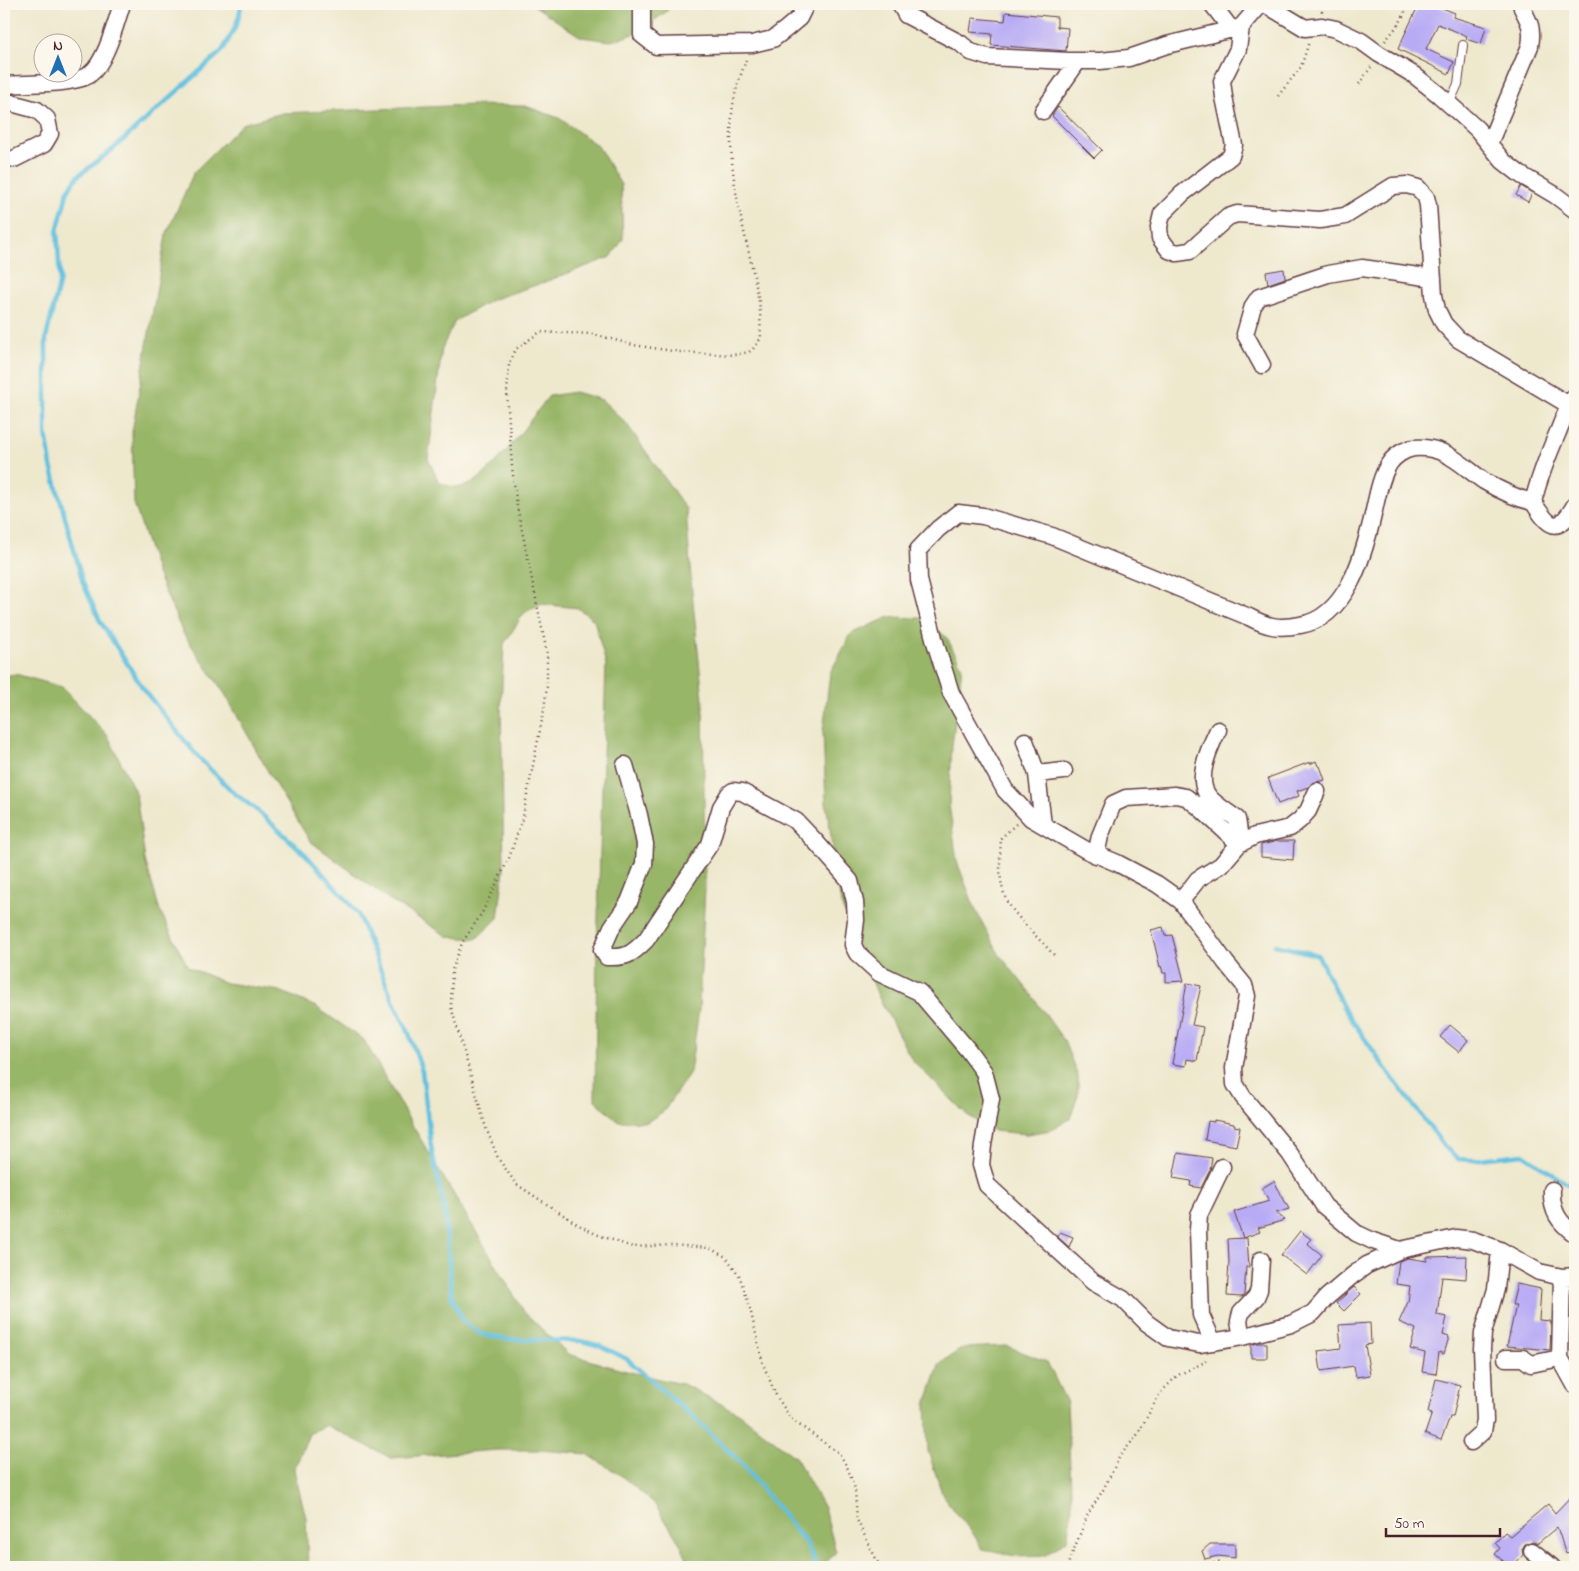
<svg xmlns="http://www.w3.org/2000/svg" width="1579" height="1571" viewBox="0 0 1579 1571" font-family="'Indie Flower',sans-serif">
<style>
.forest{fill:#98b668;stroke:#716a4a}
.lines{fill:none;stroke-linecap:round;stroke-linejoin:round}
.stream{stroke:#60c0df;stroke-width:4.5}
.building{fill:#b8abf5}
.service-casing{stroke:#633d43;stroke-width:10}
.minor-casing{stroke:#633d43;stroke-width:19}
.path{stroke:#633d43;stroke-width:2.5;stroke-dasharray:1 4;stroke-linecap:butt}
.service{stroke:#fff;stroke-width:8}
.minor{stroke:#fff;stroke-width:16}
</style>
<rect width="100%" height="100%" fill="#fbf7ec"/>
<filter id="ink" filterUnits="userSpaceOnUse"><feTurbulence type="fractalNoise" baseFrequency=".02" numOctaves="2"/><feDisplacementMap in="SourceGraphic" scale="10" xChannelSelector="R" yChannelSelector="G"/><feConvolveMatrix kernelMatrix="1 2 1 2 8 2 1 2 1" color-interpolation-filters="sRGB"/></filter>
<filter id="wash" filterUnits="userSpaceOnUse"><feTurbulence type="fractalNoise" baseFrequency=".0096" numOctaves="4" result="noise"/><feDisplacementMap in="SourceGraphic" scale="20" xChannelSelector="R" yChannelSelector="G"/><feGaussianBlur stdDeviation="1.12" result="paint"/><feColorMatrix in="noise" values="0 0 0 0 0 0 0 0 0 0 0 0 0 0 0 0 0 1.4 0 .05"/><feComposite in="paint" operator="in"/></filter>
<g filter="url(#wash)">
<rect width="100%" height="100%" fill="#eee8cd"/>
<path class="forest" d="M532 4H672L666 12 637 33 611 41 581 37Z
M473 105 525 106 559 118 598 146 621 185 623 239 611 257 542 283 491 300 455 321 442 348 428 459 439 482C447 486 455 489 465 486 489 480 532 417 549 396L575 392 602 400 626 423 686 509 692 592 703 700 705 888 699 1009 690 1072 664 1111 647 1122 618 1121 595 1100 597 949 606 664 594 620 578 608 540 604 524 613 504 644 501 706 504 870 498 918 476 939 449 937 391 901 310 841 275 784 225 694 183 633 156 571 134 503 132 432 166 235 194 172 242 124 283 113Z
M4 224 8 264 4 273Z
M889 617 924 618 947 638 962 667 952 745 949 804 957 862 976 911 999 954 1031 994 1064 1041 1078 1076V1095L1070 1119 1051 1130 1027 1134 994 1131 967 1115 912 1060 879 998 841 904 826 802 823 732 830 673 851 634Z
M15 674 62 687 108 736 136 794 145 860 160 911 188 967 226 983 280 991 316 1007 364 1040 405 1113 524 1312 568 1354 622 1370 685 1385 740 1414 796 1458 824 1508 836 1552 822 1567H691L681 1545 654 1503 619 1474 587 1454 540 1450H497L391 1458 326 1425 309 1434 294 1470 306 1518 308 1567H4V676Z
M1007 1346 1047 1362 1067 1403 1072 1510 1067 1540 1046 1555 1016 1556 983 1550 974 1535 943 1496 928 1451 926 1404 940 1363 963 1348Z"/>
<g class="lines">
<path class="stream" d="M241 4C240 21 231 36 222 51L112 150 78 176 68 190 57 231 60 280 46 338V433L51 466 83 583 100 621 144 690 198 757 233 792 259 812 306 855 345 898 358 914 394 1003 408 1031 422 1071 431 1146 445 1214 452 1298 463 1321 480 1334 507 1339 581 1341 601 1346 627 1359 702 1425 742 1464 806 1543 817 1567
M1275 945 1318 955 1343 1007 1385 1068 1445 1147 1458 1159 1472 1160 1523 1154 1575 1189"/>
</g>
<g id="blocks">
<path class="building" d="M1419 4H1432L1455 13 1453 17 1486 27 1481 44 1466 39 1467 36 1438 24 1426 49 1454 62 1449 74 1398 49Z
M1006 12 1057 17V27L1068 28 1066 51 991 45 992 34 970 32 972 18 1005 21Z
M1058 107 1102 150 1094 158 1052 116Z
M1521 186 1532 193 1528 202 1516 195Z
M1284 269 1285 278 1268 284 1266 272Z
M1316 761 1318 766H1320L1325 780 1312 783 1308 787 1297 791 1299 796 1278 804 1268 778 1310 762V764Z
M1278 841H1294L1293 860 1261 857V845Z
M1163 927 1165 936 1172 935 1184 981 1166 982V973H1163L1161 966 1160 967 1151 930Z
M1187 983 1201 986 1192 1025 1203 1027 1197 1061 1187 1059 1186 1066 1172 1064Z
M1450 1025 1468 1040 1459 1052 1440 1037Z
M1214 1120 1234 1124V1126L1240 1127 1236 1146 1205 1140 1208 1121 1214 1122Z
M1178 1153 1212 1158 1210 1170 1201 1188 1190 1186 1191 1181 1173 1178Z
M1274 1181 1289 1209 1276 1213 1285 1220 1258 1228 1260 1232 1243 1238H1247L1249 1267H1246L1244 1295 1242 1297 1227 1296 1229 1261 1228 1239 1243 1238 1234 1212 1269 1201 1262 1188Z
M1300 1231 1311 1239 1307 1243 1322 1255 1307 1275 1281 1255Z
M1060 1232 1073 1237 1069 1247 1058 1237Z
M1467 1256 1466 1279 1442 1277 1437 1315 1447 1317 1443 1335 1449 1337 1444 1354 1439 1352 1436 1374 1422 1372 1425 1353 1410 1349 1416 1329 1399 1322 1408 1302 1410 1286 1396 1284 1399 1261 1408 1258 1427 1261V1257Z
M1517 1284 1541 1289 1539 1320 1551 1321 1550 1350 1507 1346 1516 1305H1512Z
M1354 1287 1361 1294 1344 1311 1336 1303Z
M1370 1323 1371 1344 1365 1345 1370 1375 1356 1377 1354 1366 1321 1371 1318 1351 1341 1348 1339 1325Z
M1257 1343H1267V1358H1251V1345Z
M1436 1379 1460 1385 1453 1417H1450L1441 1440 1425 1434 1432 1413 1428 1412Z
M1575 1492V1551L1566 1554 1557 1527 1538 1543 1533 1541 1525 1544 1522 1549 1523 1555 1512 1567H1510L1495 1554 1500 1548 1495 1543 1505 1532 1510 1536 1548 1504 1555 1513Z
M1210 1544H1235V1558L1218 1556 1205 1559 1202 1551Z"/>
</g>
</g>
<g filter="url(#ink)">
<use href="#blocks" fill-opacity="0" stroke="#633d43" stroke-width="1"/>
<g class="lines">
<defs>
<path id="service" d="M1449 104 1458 84 1463 45"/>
<path id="minor" d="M642 4V35L656 46 752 44 773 39 786 29 799 18 806 4
M900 4 906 15 960 43 971 52 987 57 1069 61H1100L1129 58 1167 45 1241 27
M1212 4 1231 29
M1261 4 1241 27 1238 49 1222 81 1224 97 1234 145 1231 156 1182 194 1162 214 1159 227 1160 238 1169 250 1177 253 1190 251 1228 217 1237 214 1320 220 1345 216 1393 186 1407 185 1418 188 1426 197 1428 205 1434 295 1437 310 1444 324 1458 339 1569 405
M1265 4 1305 28 1322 26 1336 29 1361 41 1379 54 1414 75 1438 94 1477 129 1503 161 1521 175 1555 195 1575 210
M4 87 6 85C26 83 76 85 90 74 106 62 116 22 122 4
M4 101 37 110 47 119 50 134 44 144 14 159
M1043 111 1078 61
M1489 144 1530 46C1533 29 1530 23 1522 8
M1262 365 1245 334 1253 306 1259 297 1328 274 1362 268 1433 278
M1533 502C1539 478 1548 455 1558 432 1563 419 1568 407 1575 396
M1575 505C1557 536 1549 527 1533 502 1515 498 1499 490 1484 481 1461 465 1445 445 1414 448 1405 449 1394 456 1389 464 1380 478 1377 498 1373 515 1364 554 1347 618 1300 625 1278 629 1268 627 1249 617L1052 536 983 516 958 513 938 529 918 550 919 580 935 642 951 693 1005 790 1031 818 1086 850 1117 863 1157 884 1181 901 1226 963 1244 985 1247 996 1234 1068 1235 1084 1243 1097 1290 1154 1324 1206 1356 1233 1373 1241 1400 1250 1456 1238 1473 1240 1500 1250 1539 1272 1562 1277 1575 1276
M1025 741 1037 774 1043 825
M625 765 639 815 645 844 644 864 629 902 612 927 602 950 607 957C627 958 632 954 646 940L710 844 721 807 729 794 733 791 742 792 796 821 815 841 850 881 855 902 856 920 853 945 857 953 879 973 919 992 968 1050 984 1072 991 1099 983 1145 981 1165 987 1185 1093 1282 1123 1299 1147 1323 1168 1338 1199 1344 1242 1337 1291 1324 1313 1313 1327 1297 1353 1275 1367 1265 1400 1250
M1037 774 1064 771
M1096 855 1100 836 1113 804 1126 798 1175 795 1186 797 1199 807 1239 844 1255 836 1290 828 1300 820 1308 811 1317 791
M1181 901 1198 879 1221 865 1239 844V832L1237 819C1228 812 1217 806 1209 797 1194 779 1210 747 1218 730
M1552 1190C1551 1211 1559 1223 1575 1234
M1242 1337 1239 1321 1241 1313 1256 1297 1259 1290 1261 1260
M1213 1342 1201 1315 1198 1230 1199 1215 1222 1167
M1506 1358H1523L1531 1364 1560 1358 1562 1277
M1560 1358 1575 1385
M1471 1442 1483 1431 1485 1420 1482 1349 1483 1333 1496 1289 1500 1250
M1532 1551 1552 1567"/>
</defs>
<use href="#service" class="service-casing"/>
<use href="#minor" class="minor-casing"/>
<path class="path" d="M1138 4 1141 5 1146 4
M1322 12 1323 4
M1385 41 1399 24 1405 13 1404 7 1400 4
M746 60C740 77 733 96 732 115 726 177 747 236 758 296 761 310 760 324 761 338L753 349 749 352 733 355 679 352 633 345 594 334 540 332 516 349 509 365 507 392 512 467 517 506 547 653V686L544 710 523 816 509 858 482 913 462 943 452 970 451 1007 486 1128 498 1158 516 1184 577 1224 596 1234 632 1247 672 1245 709 1248 726 1257 739 1275 749 1304 763 1364 776 1395 791 1419 840 1454 848 1469 855 1489 857 1520 880 1567
M1359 84 1371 67
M1278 96 1301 67 1309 42
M1016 824 1001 838C1000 859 997 887 1010 906 1022 923 1040 940 1054 955
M1067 1567 1088 1514 1103 1490 1120 1456 1138 1434 1160 1393 1178 1375 1205 1362 1207 1358
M1199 1567 1218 1562 1227 1567"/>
<use href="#service" class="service"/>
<use href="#minor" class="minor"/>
</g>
</g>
<rect width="1579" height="1571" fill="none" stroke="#fbf7ec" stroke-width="20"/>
<g transform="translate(58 58)"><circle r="24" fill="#fbf7ec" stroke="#b4a19f"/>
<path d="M0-4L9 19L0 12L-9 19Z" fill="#1f6fb2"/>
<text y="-8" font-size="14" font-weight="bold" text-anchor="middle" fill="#4a1f2b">N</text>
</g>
<path d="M1386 1528v8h114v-8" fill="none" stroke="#4a1f2b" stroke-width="2.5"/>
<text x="1394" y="1528" font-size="15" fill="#4a1f2b" stroke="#fbf7ec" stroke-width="4" paint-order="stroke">50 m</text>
</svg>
